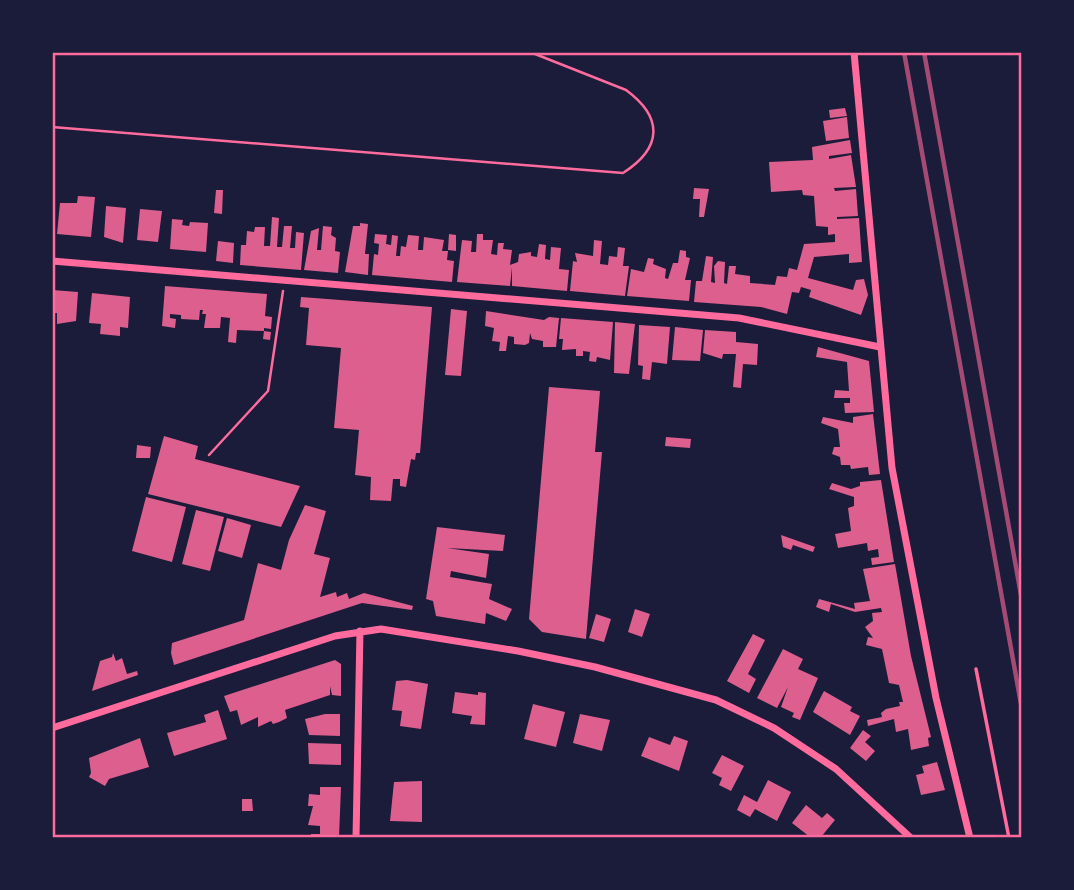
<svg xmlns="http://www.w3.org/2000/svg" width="1074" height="890" viewBox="0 0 1074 890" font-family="Manrope,sans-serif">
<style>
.building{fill:#dd5f8e}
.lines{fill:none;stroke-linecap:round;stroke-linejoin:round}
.path{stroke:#ff6b9d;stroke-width:2.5}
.service{stroke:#ff6b9d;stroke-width:3.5}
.minor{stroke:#ff6b9d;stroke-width:7}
.rail{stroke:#a44b75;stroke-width:4.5}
.neatline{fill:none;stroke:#ff6b9d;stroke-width:2.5}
</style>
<rect width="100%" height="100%" fill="#1b1b3a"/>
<path class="building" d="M845 108 847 116 830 118 829 110Z
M847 117 849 138 826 141 823 121Z
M850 140 852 153 829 156V159L851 155 856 187 834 188 835 191 856 189 858 216 837 217V219L859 218 862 262 849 263V254L814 257 808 278 853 290 856 280 864 279 868 295 861 315 809 297 811 290 801 287 799 293 792 292 787 314 761 307 694 302 696 281H702L706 256 713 257 711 282 715 283 714 266 718 261 725 262 724 283 727 284 729 266H736L735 274 750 276V283L775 285 777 276 787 277 789 268 797 270 804 244 835 242V234L828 235V227L816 226 814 196 803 195 802 190 771 192 769 162 813 160 812 147Z
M694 188 709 189 704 217H699L700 199H693Z
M216 190H223L222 214 214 213Z
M78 196 95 197 91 237 57 234 60 203H77Z
M106 206 126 208 123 243 104 237Z
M140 209 162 211 158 242 137 240Z
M272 217 279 218 277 247H282L284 226H292L290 248H295L296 232 304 233 301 270 240 265 241 245H246L247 231 254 232 255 227H265L264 246H270Z
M172 219 183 220 182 225 189 226 190 222 208 223 206 252 170 249Z
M360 223 368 224 365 254H369L368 275 345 272 353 226H360Z
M323 226 332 227 331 235 336 238 335 251 340 252 338 273 304 270 311 231 319 228 317 250H321Z
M375 234 387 235 386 244 391 245 392 235 398 236 396 256H400L401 246 406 247 408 235 419 236 418 250H423L424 237 444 240 442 251H448L447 260 454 261 452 282 372 275 374 254 378 255 379 244 374 243Z
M449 234 456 235V251L448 250Z
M477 234H483V240H493L491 254 497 255 498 243H504L503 249 512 250 510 265 518 262 519 254 531 252V256L537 257 539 244 546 245 545 259 550 260 551 247 561 248 559 269 569 270 567 291 512 286V267L510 286 457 282 462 240 472 241 471 252H476Z
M594 240 602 241 600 264 608 265 609 256 617 257 618 247 625 248 623 266H629L625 296 570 291 573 261 577 262 575 253 593 256Z
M218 241 234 243 233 263 216 261Z
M680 250 686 251V257L690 258 685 280H691L689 301 627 296 631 269 644 272 648 258 654 259 653 264 666 269 665 278 668 279 673 263H678Z
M165 286 267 294 265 316 272 317 271 329 264 328V331L271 332 270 340 263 339 264 331 237 330 236 343 228 342 230 318 221 317 220 328H204L206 314H202L203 310H200L199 320 181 319V315L170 314V318L176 319 175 328 162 326Z
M52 290 78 292 76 321 57 324V313H52Z
M92 293 130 297 128 328 120 327V336L100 334 101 324 89 323Z
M301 297 432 307 420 453H416L415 460 411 459 406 487 400 486V479H393L391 501 370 500 371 477 355 475 359 430 334 428 341 348 306 345 309 308 300 307Z
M451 309 467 311 461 376 445 375Z
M486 311 544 320 549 317 559 318 556 347H543V341L532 339 530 333 529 343 525 345 514 344V337L508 336 506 351H499L500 342 492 341 494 328 485 326Z
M561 318 613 322 610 360 597 357 596 362 589 361 590 352 583 351V356H576V349L562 350 563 339H559Z
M615 322 635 324 629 374 614 373Z
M639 325 670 327 667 364 652 362 650 380 642 379 643 366 638 365Z
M675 327 703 330 700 361 672 360Z
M705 330 736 332V342L758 344 757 365 743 364 741 388 733 387 736 354H723L722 359 703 353Z
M818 347 869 361 874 412 845 413 844 403H850V398H834L835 390 849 391 847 362 816 357Z
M549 387 600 391 595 452H602L586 639 542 632 529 619Z
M873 414 880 474 869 475 868 467 851 469 850 465H841L840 457 832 454 834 447H840L838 429 821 423 823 417 853 423V417Z
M164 436 198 446 195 459 300 486 281 527 148 494Z
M666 437 691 439 690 448 665 446Z
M137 445 151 447 150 458H136Z
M881 480 894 562 872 565 871 558 879 557 878 549 868 551 867 543 838 548 835 534 851 531 848 508 854 506V497L829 489 832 483 851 489 860 486V482Z
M146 497 186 507 172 562 132 551Z
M305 505 326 511 314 554 330 558 320 597 336 592 337 597 347 593 349 599 364 593 413 606 412 610 362 603 174 665 171 653 172 643 244 620 258 563 281 570 289 540Z
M196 510 224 517 210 571 182 564Z
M227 518 251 525 242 558 218 551Z
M437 527 505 535 503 551 447 548 489 554 486 578 451 571 450 577 492 584 489 599 512 609 506 621 486 613 485 624 436 616 433 601 426 599Z
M781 535 815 547 813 552 793 545 791 550 783 547Z
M895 564 911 656 931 737 928 738 929 746 911 750 908 729 896 732 894 719 868 726 867 720 882 717 881 713 886 709 900 706 899 702H903L899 685 889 683 882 649 866 645 868 637 873 638 865 627 873 621 872 613 882 612 881 608 855 612 831 604 829 612 816 607 819 599 855 609 854 603 870 601 863 569Z
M635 609 650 614 642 637 628 632Z
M596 614 611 619 604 642 589 638Z
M753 634 765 640 748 674 756 679 749 693 727 681Z
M783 649 803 659 798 669 818 678 800 720 792 717 794 713 781 707 788 687 777 708 757 698Z
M113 653 116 661 122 658 127 674 137 671 138 675 92 691 100 661 112 657Z
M335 660 341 664V696L332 695 330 686V695L285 710 287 718 279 722 273 724 271 721 258 727V717L241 725 237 710 230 712 224 696Z
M407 680 428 684 421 729 400 726 402 711 392 710 396 681Z
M824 691 852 707 850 711 860 716 850 735 813 712Z
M455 692 478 695V692L486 693 485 725 470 724 472 716 452 713Z
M533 704 565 712 556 747 524 739Z
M218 710 227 739 174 756 167 733 206 722 204 715Z
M325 714H340V736L309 735 305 719Z
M580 714 610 720 602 751 573 743Z
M863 730 871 736 865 742 875 751 866 761 850 748Z
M674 736 688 741 679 771 641 756 649 737 670 745Z
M140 738 149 767 109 779 105 786 89 777 91 773 89 758Z
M308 743 341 744V765L309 764Z
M722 755 744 766 731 791 719 785 722 778 712 773Z
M937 762 945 790 921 795 916 775 924 773 922 766Z
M768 780 791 792 777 821 755 809 750 817 737 810 744 795 757 802Z
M422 781V822L390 821 394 782Z
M320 787H341L339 837H311V834H320V826L308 825 313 806H308L309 794 320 795Z
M242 799H252L253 811H242Z
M806 805 822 818 827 813 835 820 821 837H810L792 823Z"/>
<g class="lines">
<path class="path" d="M52 127 623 173C662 148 664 118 626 90L530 52
M209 455 268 391 283 291"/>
<path class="service" d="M976 669 1009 838"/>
<path class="minor" d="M854 52 892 468 936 698 970 838
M52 261 739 318 880 347
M52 728 335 636 381 629 518 651 595 667 716 700 774 728 836 769 911 838
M356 838 360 631"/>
<path class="rail" d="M904 52 1021 704
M924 52 1021 595"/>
</g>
<rect width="1074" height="890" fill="none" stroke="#1b1b3a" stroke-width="108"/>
<rect x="54" y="54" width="966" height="782" class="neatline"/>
</svg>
